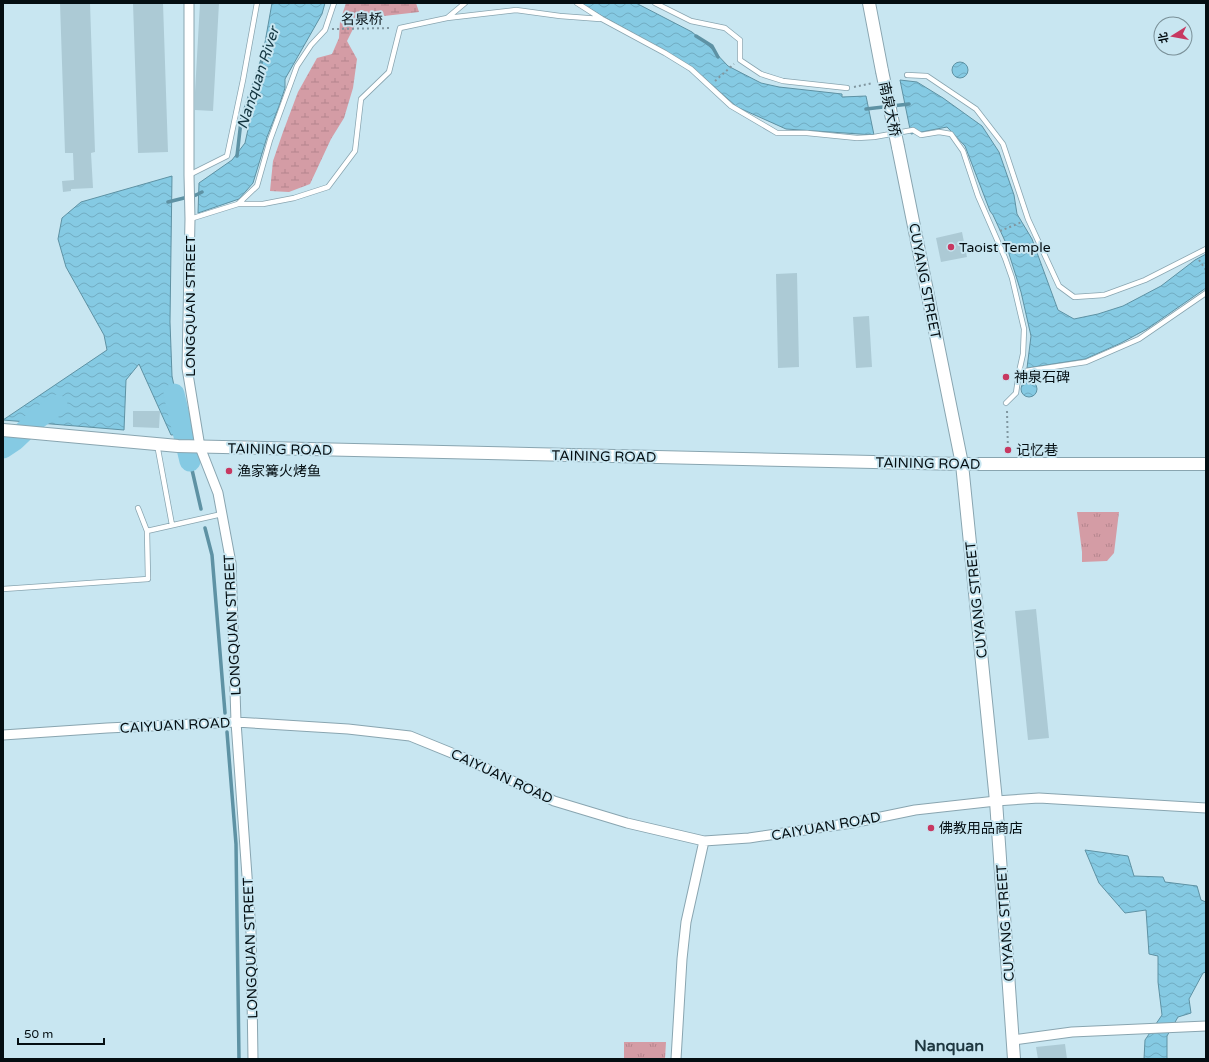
<svg xmlns="http://www.w3.org/2000/svg" width="1209" height="1062" viewBox="0 0 1209 1062" font-family="'Varela Round','Noto Sans SC',sans-serif">
<style>
.grass{fill:url(#grass-tufts)}
.wetland{fill:url(#wetland-marsh)}
.water{fill:url(#water-waves);stroke:#5e92a4}
.lines{fill:none;stroke-linecap:round;stroke-linejoin:round}
.stream{stroke:#5e92a4;stroke-width:3.5}
.river{stroke:#85cae3;stroke-width:21}
.building{fill:#accad5}
.service-casing{stroke:#89a5b0;stroke-width:6}
.minor-casing{stroke:#89a5b0;stroke-width:11}
.tertiary-casing{stroke:#89a5b0;stroke-width:14}
.path{stroke:#8197a0;stroke-width:2;stroke-dasharray:2 3;stroke-linecap:butt}
.service{stroke:#fff;stroke-width:4.5}
.minor{stroke:#fff;stroke-width:9}
.tertiary{stroke:#fff;stroke-width:12}
.tertiary-bridge-casing{stroke:#89a5b0;stroke-width:14;stroke-linecap:butt}
.tertiary-bridge{stroke:#fff;stroke-width:12}
.poi-dot{fill:#c73861;stroke:#c8e6f1;stroke-width:1.5}
.labels{text-anchor:middle;stroke-width:4;stroke-linejoin:round;paint-order:stroke}
.street-label{font-size:14px;fill:#040e12;stroke:#c8e6f1}
.poi-label{font-size:14px;fill:#040e12;stroke:#c8e6f1;text-anchor:start}
.water-label{font-size:15px;font-style:italic;fill:#133540;stroke:#c8e6f1}
.quarter-label{font-size:16px;font-weight:bold;fill:#1e3740;stroke:#c8e6f1}
</style>
<defs>
<pattern id="grass-tufts" width="24" height="20" patternUnits="userSpaceOnUse"><rect width="24" height="20" fill="#d49ca5"/><path d="M3 7l-1-3M5 7V3M7 7l1-3M15 17l-1-3M17 17v-4M19 17l1-3" fill="none" stroke="#b4858d"/></pattern>
<pattern id="wetland-marsh" width="20" height="14" patternUnits="userSpaceOnUse"><rect width="20" height="14" fill="#d49ca5"/><path d="M1 5h8M5 5V1M11 12h8M15 12V8" fill="none" stroke="#b4858d"/></pattern>
<pattern id="water-waves" width="16" height="10" patternUnits="userSpaceOnUse"><rect width="16" height="10" fill="#85cae3"/><path d="M0 5q4-4 8 0t8 0" fill="none" stroke="#71acc2"/></pattern>
</defs>
<rect width="100%" height="100%" fill="#c8e6f1"/>
<path class="grass" d="M1077 512H1119L1114 553 1107 561 1082 562V552Z
M624 1042H666L665 1059H624Z"/>
<path class="wetland" d="M346 3H416L419 12 358 19 347 41 357 59 353 88 344 118 331 139 310 184 289 192 270 191 273 161 283 132 298 92 317 58 332 54 339 38 340 21Z"/>
<path class="water" d="M272 3H325L322 14 285 79V88L279 106 267 137 253 183 239 199 198 213 199 183 232 160 245 143 256 93Z
M581 3H636L692 32 710 47 728 66 761 83 779 87 842 94V97L866 96 874 135 786 129 737 107 693 68 631 32 602 16Z
M952 70a8 8 0 1 1 16 0a8 8 0 1 1-16 0Z
M900 80 917 82 943 98 982 126 999 152 1014 195 1017 214 1032 239 1058 310 1074 319 1098 314 1123 306 1161 286 1195 260 1206 254V288L1147 329 1121 343 1085 359 1027 368 1031 336 1021 292 1005 241 993 215 990 211 965 146 947 127 911 134Z
M172 176 170 322 172 376 180 415 181 434 171 435 139 364 126 380 124 430 3 420 107 350 104 335 66 267 58 239 62 218 81 202Z
M1021 389a8 8 0 1 1 16 0a8 8 0 1 1-16 0Z
M1085 850 1128 856 1134 876 1163 877 1165 882 1197 886 1201 900 1206 902V972L1203 973 1189 999 1191 1013 1178 1017 1167 1036V1059H1144L1145 1040 1162 1015 1158 982V956L1149 954 1146 910 1125 913 1099 883Z"/>
<g class="lines">
<path class="stream" d="M696 36 712 46 718 57
M866 109 909 104
M237 156 241 121 262 60
M168 202 196 195 202 192
M1029 381V377
M190 461 201 509
M205 528 212 555 225 713
M227 732 236 844 239 1059"/>
<path class="river" d="M174 394 190 461
M3 448 15 440 37 419 57 405"/>
</g>
<path class="building" d="M60 3H90L95 152 91 153 93 188 71 189V191L63 192 62 181 74 180 73 153H65Z
M133 3H163L168 152 138 153Z
M200 3H219L213 111 195 110V92Z
M962 232 967 257 941 262 936 238Z
M797 273 799 367 778 368 776 274Z
M869 316 872 367 856 368 853 317Z
M133 411H160L159 428 133 427Z
M1036 609 1049 738 1028 740 1015 611Z
M1065 1044 1067 1059H1038L1036 1047Z"/>
<g class="lines">
<defs>
<path id="service" d="M577 3 602 19 665 53 691 69 731 106 777 133H807L857 138 874 137 913 130 921 135 939 132 951 134 963 151 978 196 1005 258 1012 278 1024 329 1023 354 1019 372 1086 362 1139 339 1206 293
M655 3 691 21 725 28 740 40V60L761 74 783 81 847 88
M447 18 516 10 560 16 600 19
M907 75 927 76 976 109 1003 144 1028 219 1059 286 1074 297 1104 295 1145 280 1206 249
M189 175 227 156 243 80 257 3
M238 204H263L294 198 328 187 355 151 361 99 389 72 400 28 447 18 465 3
M190 219 238 204 257 186 270 140 297 66 311 45 325 30 334 3
M1006 403 1016 393 1019 372
M157 444 172 525
M147 531 222 514
M3 589 148 579 147 531 138 508"/>
<path id="minor" d="M189 3V175L190 219 187 368 200 447 218 493 231 563 236 722 251 932 253 1059
M3 735 107 728 236 722 348 729 410 736 469 760 554 801 627 823 704 841 749 838 852 823 915 810 996 801 1039 798 1206 808
M1013 1040 1072 1032 1206 1026
M676 1059 682 959 686 922 704 841"/>
<path id="tertiary" d="M869 3 882 71
M898 147 962 464 996 801 1014 1059
M3 430 178 446 962 464H1206"/>
</defs>
<use href="#service" class="service-casing"/>
<use href="#minor" class="minor-casing"/>
<use href="#tertiary" class="tertiary-casing"/>
<path class="path" d="M332 29 392 28
M715 81 734 64
M854 87 873 83
M1000 231 1022 222
M1199 260 1206 270
M1007 411 1008 452"/>
<use href="#service" class="service"/>
<use href="#minor" class="minor"/>
<use href="#tertiary" class="tertiary"/>
<defs>
<path id="tertiary-bridge" d="M882 71 898 147"/>
</defs>
<use href="#tertiary-bridge" class="tertiary-bridge-casing"/>
<use href="#tertiary-bridge" class="tertiary-bridge"/>
</g>
<g class="poi-dot">
<circle cx="951" cy="247" r="4"/>
<circle cx="1006" cy="377" r="4"/>
<circle cx="1008" cy="450" r="4"/>
<circle cx="229" cy="471" r="4"/>
<circle cx="931" cy="828" r="4"/>
</g>
<g class="labels">
<g class="street-label">
<text transform="translate(362 19) rotate(-1)" y="5">名泉桥</text>
<text transform="translate(890 109) rotate(78)" y="5">南泉大桥</text>
<text transform="translate(925 281) rotate(79)" y="5">CUYANG STREET</text>
<text transform="translate(190 306) rotate(-90)" y="5">LONGQUAN STREET</text>
<text transform="translate(280 449) rotate(1)" y="5">TAINING ROAD</text>
<text transform="translate(604 456) rotate(1)" y="5">TAINING ROAD</text>
<text transform="translate(928 463) rotate(1)" y="5">TAINING ROAD</text>
<text transform="translate(976 600) rotate(-96)" y="5">CUYANG STREET</text>
<text transform="translate(232 625) rotate(-93)" y="5">LONGQUAN STREET</text>
<text transform="translate(175 725) rotate(-3)" y="5">CAIYUAN ROAD</text>
<text transform="translate(502 776) rotate(25)" y="5">CAIYUAN ROAD</text>
<text transform="translate(826 826) rotate(-10)" y="5">CAIYUAN ROAD</text>
<text transform="translate(1005 923) rotate(-94)" y="5">CUYANG STREET</text>
<text transform="translate(250 948) rotate(-92)" y="5">LONGQUAN STREET</text>
</g>
<g class="poi-label">
<text x="959" y="252">Taoist Temple</text>
<text x="1014" y="382">神泉石碑</text>
<text x="1016" y="455">记忆巷</text>
<text x="237" y="476">渔家篝火烤鱼</text>
<text x="939" y="833">佛教用品商店</text>
</g>
<g class="water-label">
<text transform="translate(258 78) rotate(-72)" y="5">Nanquan River</text>
</g>
<g class="quarter-label">
<text x="949" y="1051">Nanquan</text>
</g>
</g>
<rect width="1209" height="1062" fill="none" stroke="#040e12" stroke-width="8"/>
<g transform="translate(1173 36) rotate(259)"><circle r="19" fill="#c8e6f1" stroke="#7a9098"/>
<path d="M0-3L7 15L0 10L-7 15Z" fill="#c73861"/>
<text y="-6" font-size="11" font-weight="bold" text-anchor="middle" fill="#040e12">北</text>
</g>
<path d="M18 1038v6h86v-6" fill="none" stroke="#040e12" stroke-width="2"/>
<text x="24" y="1038" font-size="12" fill="#040e12" stroke="#c8e6f1" stroke-width="3" paint-order="stroke">50 m</text>
</svg>
